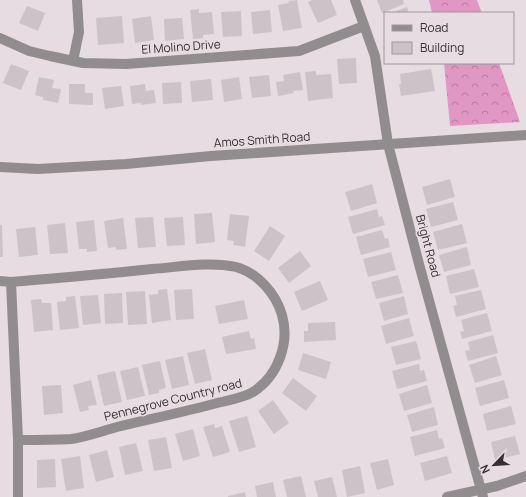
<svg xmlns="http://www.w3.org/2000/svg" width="526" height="497" viewBox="0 0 526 497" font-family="Manrope,sans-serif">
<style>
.forest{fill:url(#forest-crowns)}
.building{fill:#ccc3c8}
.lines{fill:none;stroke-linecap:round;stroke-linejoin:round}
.minor{stroke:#918d8f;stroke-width:10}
.labels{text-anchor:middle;stroke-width:3.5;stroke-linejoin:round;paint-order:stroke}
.street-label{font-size:12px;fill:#343032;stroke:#e6dce1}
</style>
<defs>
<pattern id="forest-crowns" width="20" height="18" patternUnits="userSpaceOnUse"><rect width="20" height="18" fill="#e197c4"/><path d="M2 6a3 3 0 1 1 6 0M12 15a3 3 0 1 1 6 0" fill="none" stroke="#b77ca0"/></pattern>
</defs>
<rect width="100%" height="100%" fill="#e6dce1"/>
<path class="forest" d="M429 0H477L482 13H432Z
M444 63H499L520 122 450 126Z"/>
<path class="building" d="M297 0 302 28 283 31 278 5 289 3 288 1Z
M312 0H331L337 15 318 23 308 2Z
M377 0H403L404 4 382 13Z
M27 6 45 13 38 31 19 23Z
M407 7 409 13H392Z
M199 9V13L212 12 214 34 203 35V38L193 39 190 10Z
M270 10 272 32 253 34 251 12Z
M241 11 242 36 223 37 221 12Z
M122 16 124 43 98 45 96 18Z
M151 16 154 40 135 43 132 19Z
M182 18 184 39 165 41 164 19Z
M356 58 357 83 339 84 337 59Z
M11 64 29 71 21 90 3 83Z
M431 69 435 91 401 96 399 84H401L400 74Z
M316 71V75L331 74 333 98 308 101 305 72Z
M300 72 303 90 293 91 294 93 278 96 276 82 284 81 283 75Z
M269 75 271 96 252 98 249 77Z
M39 77 54 80 52 88 61 89 58 103 43 100V97L35 95Z
M239 77 242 99 224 102 221 80Z
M211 79 213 100 192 102 190 81Z
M181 82 182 103 163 104 162 83Z
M69 84H85V93H93V105L69 104Z
M145 84 146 91 154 90 156 103 141 105V103L132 104 130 86Z
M121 86 124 106 105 109 102 88Z
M450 179 455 197 427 205 422 187Z
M372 184 377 203 351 211 345 192Z
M453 202 458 220 431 227 426 209Z
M377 209 379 217 382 216 385 225 353 234 348 217Z
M212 213 215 242 196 244 194 214Z
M230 214 249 216 245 247 233 245 234 241 227 240Z
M153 217 156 247 138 248 135 218Z
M183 217 185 245 167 246 164 218Z
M123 218 127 249 116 250V247L108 248 104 221Z
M94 220 97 251 87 252V249H79L76 222Z
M65 223 68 253 50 254 47 225Z
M462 224 467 243 438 250 433 232Z
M0 225H2L3 257H0Z
M270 226 285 236 269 261 254 251Z
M35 227 38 255 19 257 16 229Z
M382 230 385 239 388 238 390 247 361 255 356 237Z
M467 247 471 265 444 272 439 255Z
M300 251 311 266 289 283 278 268Z
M391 252 396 270 368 277 363 259Z
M474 269 479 287 450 294 446 276Z
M398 275 403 293 376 299 371 282Z
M320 281 328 300 302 311 294 292Z
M167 289 171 320 152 323 149 295 158 294V290Z
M192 289 194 319 176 320 174 290Z
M481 290 486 309 456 317 453 306 457 305 455 296Z
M145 291 147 324 128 325 126 292Z
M122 293 123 323 105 324 104 294Z
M98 295 101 323 83 325 80 296Z
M75 296 79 328 60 330 57 302 66 301V297Z
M404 296 408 314 384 321 379 303Z
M41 299 42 303H51L53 330 34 332 31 300Z
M244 300 248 319 219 324 215 306Z
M487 313 492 331 462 339 460 332 464 331 461 320Z
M409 318 414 336 386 344 381 326Z
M335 322 336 340 304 342V331H308V323Z
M249 331 251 339 254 338 256 349 226 354 222 337Z
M493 335 498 353 468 361 465 351 470 350 468 342Z
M416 341 421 359 396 365 391 347Z
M205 349 212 380 195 384 187 353Z
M303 353 331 362 326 379 298 370Z
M183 356 189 385 172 389 165 360Z
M496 356 502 375 475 383 469 365Z
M160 361 166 388 159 390V393L149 395 142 365Z
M419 364 420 371 424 370 427 381 397 389 392 371Z
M138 367 145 396 127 400 120 371Z
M115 371 122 402 104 406 97 375Z
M293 378 317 396 306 411 282 393Z
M91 380 97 405 88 406 89 410 80 412 73 385Z
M504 380 509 398 480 406 475 388Z
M61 385 63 413 44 415 42 386Z
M427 385 432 403 404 411 399 394Z
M273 400 289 423 274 434 258 411Z
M511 406 516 424 487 431 483 414Z
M434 407 438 425 412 432 407 415Z
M247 416 256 447 239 452 229 421Z
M214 424 215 428 222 426 230 452 213 457 203 427Z
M193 429 200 456 183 461 175 434Z
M437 430 439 439 442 438 445 448 415 456 410 437Z
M515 436 520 454 495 460 491 442Z
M166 437 172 468 154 471 148 440Z
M136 443 143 471 125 475 119 447Z
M107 450 114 477 96 482 89 455Z
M80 456 84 488 66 491 61 459Z
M447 456 452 473 425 481 420 463Z
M55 459 56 487 37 488V460Z
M388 459 394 485 377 490 370 463Z
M360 466 365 493 347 497 342 470Z
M301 476 306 497H287L283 480Z
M332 477 337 497H318L314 481Z
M273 482 276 497H257L255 486Z
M245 492 246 497H228V496Z"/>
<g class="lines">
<path class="minor" d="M355 0 375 56 388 144 419 264 483 497
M0 38 29 51 50 56 83 63 126 64 299 51 364 26
M73 61 79 32 77 0
M0 167 38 169 126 164 211 156 526 135
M0 281 11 282C58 278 105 274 152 269 179 267 210 261 236 267 258 273 276 294 282 315 290 343 278 376 253 392 243 398 229 400 217 403 184 412 150 419 117 427 102 431 86 437 71 439 53 440 35 440 18 440
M11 282 18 440V497
M447 497 497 486 526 476"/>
</g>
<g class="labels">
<g class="street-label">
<text transform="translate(181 47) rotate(-4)" y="4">El Molino Drive</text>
<text transform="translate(262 140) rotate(-4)" y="4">Amos Smith Road</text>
<text transform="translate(428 246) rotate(75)" y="4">Bright Road</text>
<text transform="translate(173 400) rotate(-14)" y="4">Pennegrove Country road</text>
</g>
</g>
<rect x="384" y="12" width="130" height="52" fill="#e6dce1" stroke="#9f979b"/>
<rect x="392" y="25" width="20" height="6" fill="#918d8f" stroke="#9f979b"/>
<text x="420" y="32" font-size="12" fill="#343032">Road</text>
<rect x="392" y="42" width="20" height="12" fill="#ccc3c8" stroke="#9f979b"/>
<text x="420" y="52" font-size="12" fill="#343032">Building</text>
<g transform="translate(494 465) rotate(245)" stroke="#e6dce1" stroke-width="3" paint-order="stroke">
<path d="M0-3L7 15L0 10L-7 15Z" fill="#343032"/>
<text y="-6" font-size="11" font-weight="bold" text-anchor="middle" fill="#343032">N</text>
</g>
</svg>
